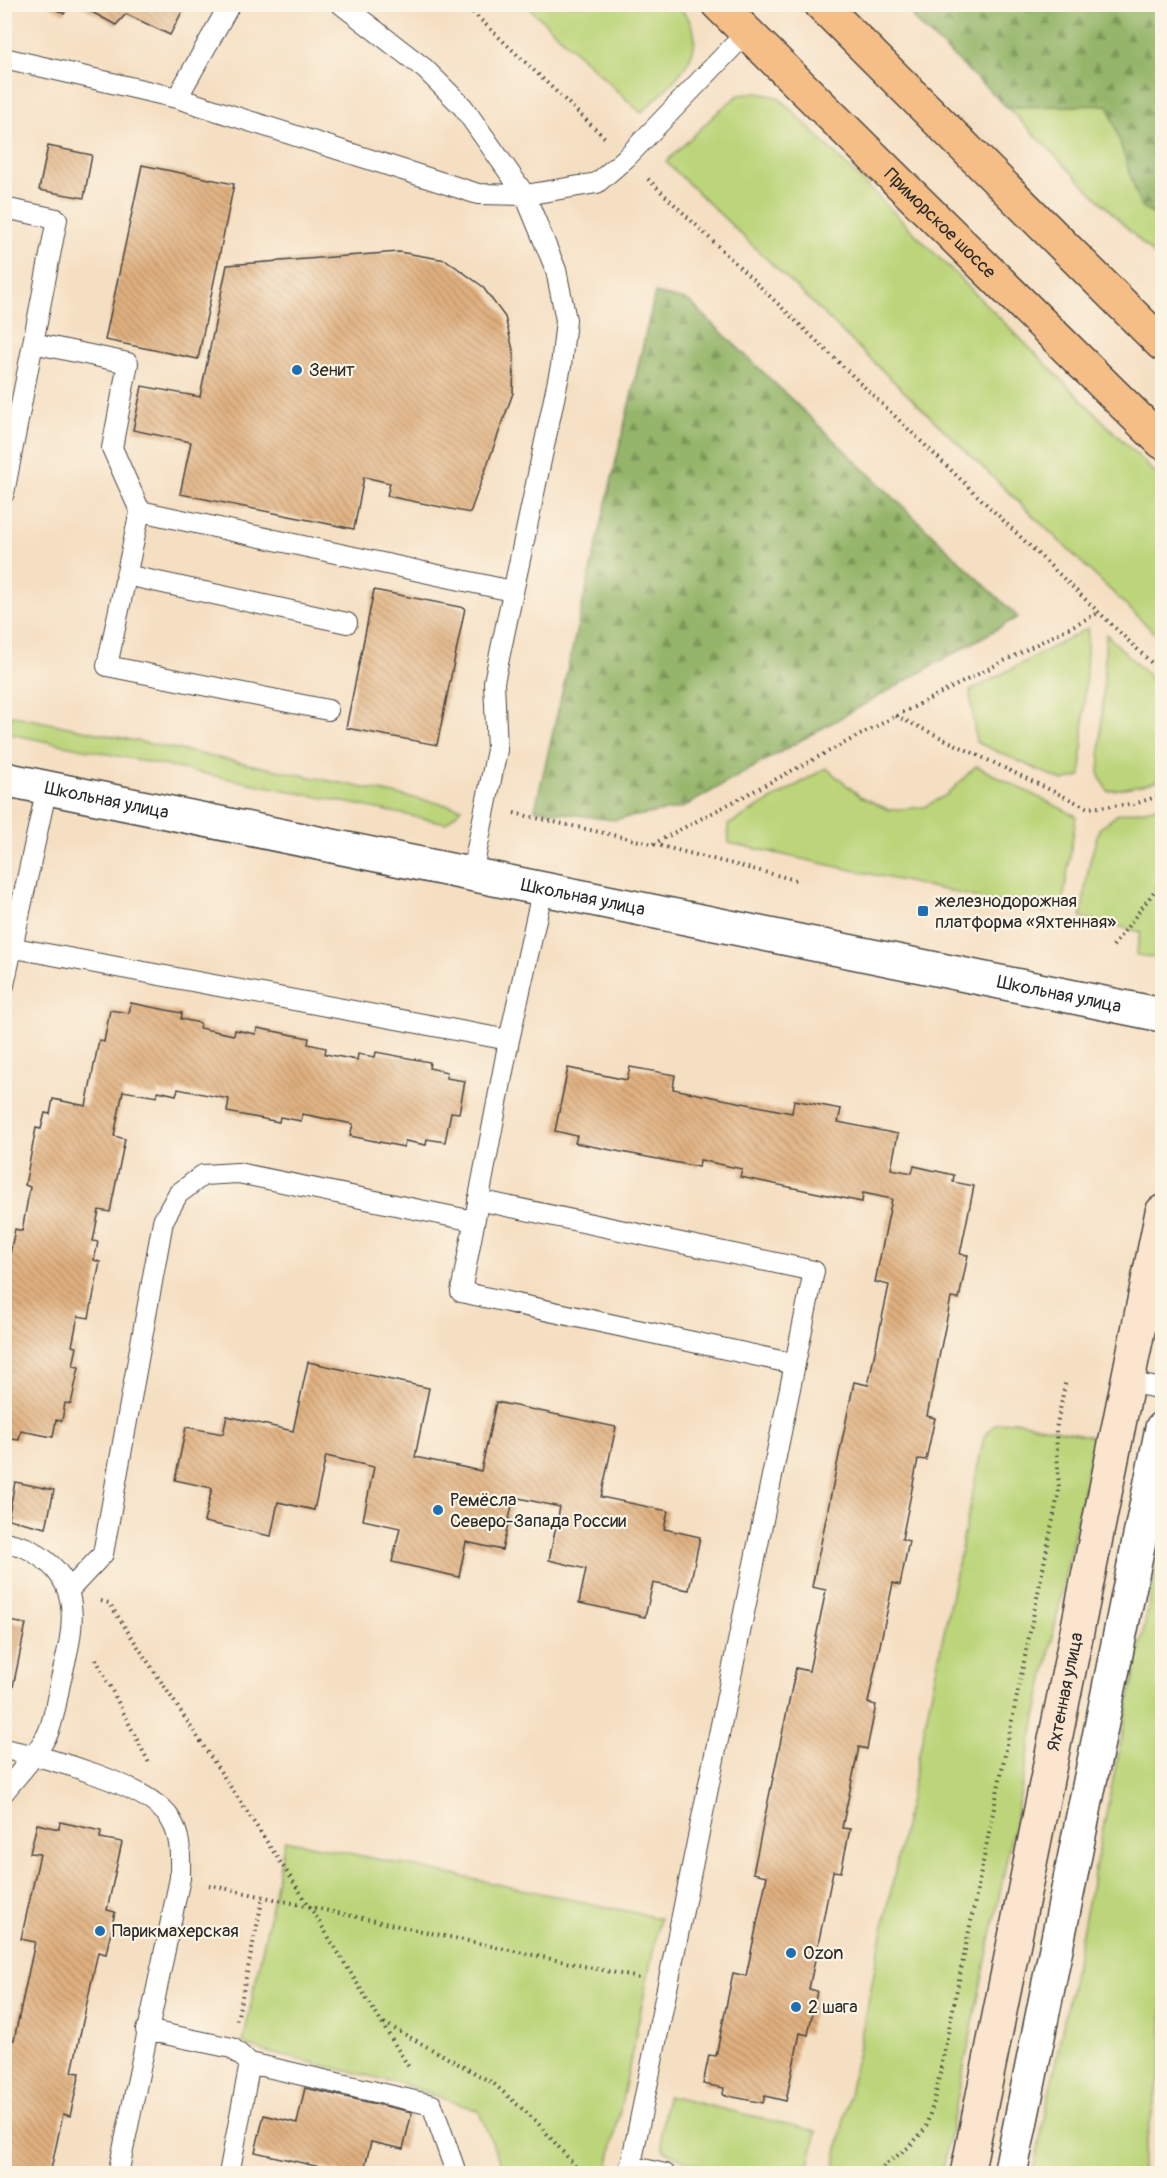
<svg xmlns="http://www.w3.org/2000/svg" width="1167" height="2178" viewBox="0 0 1167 2178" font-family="Pangolin,sans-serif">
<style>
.green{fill:#bcd57a;stroke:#748052;stroke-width:1.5}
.forest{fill:url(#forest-firs);stroke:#60704a;stroke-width:1.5}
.building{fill:url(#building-back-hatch)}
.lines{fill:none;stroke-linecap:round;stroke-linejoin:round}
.service-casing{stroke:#494642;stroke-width:22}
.tertiary-casing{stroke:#494642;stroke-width:36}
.secondary-casing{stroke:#494642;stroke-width:36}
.primary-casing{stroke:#494642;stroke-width:36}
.path{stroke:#494642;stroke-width:4;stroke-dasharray:1.5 4.5;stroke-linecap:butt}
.service{stroke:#fff;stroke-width:20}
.tertiary{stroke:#fff;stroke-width:33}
.secondary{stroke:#fbe5cf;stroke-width:33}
.primary{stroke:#f6be87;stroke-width:33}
.poi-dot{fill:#1f6fb2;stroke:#fcf5e5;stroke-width:2}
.labels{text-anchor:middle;stroke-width:4.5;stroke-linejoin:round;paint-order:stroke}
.street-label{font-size:18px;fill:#2b2b2b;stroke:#fcf5e5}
.poi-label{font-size:18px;fill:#2b2b2b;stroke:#fcf5e5;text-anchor:start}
</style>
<defs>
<pattern id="forest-firs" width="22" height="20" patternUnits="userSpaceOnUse" patternTransform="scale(1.5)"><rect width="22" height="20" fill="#95b66a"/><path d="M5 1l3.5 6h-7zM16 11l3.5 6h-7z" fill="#7a9457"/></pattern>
<pattern id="building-back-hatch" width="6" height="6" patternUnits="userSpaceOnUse" patternTransform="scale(1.5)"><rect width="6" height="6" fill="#e0b07f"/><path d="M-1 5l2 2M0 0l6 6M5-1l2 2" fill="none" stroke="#b68f68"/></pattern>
</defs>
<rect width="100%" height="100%" fill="#fcf5e5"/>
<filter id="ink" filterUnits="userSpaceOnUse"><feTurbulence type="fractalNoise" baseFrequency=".0167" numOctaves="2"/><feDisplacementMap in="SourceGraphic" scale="12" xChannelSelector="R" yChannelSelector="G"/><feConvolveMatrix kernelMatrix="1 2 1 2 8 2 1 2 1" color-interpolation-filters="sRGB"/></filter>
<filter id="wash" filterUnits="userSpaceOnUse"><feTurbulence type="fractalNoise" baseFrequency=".008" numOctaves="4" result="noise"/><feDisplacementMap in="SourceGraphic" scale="24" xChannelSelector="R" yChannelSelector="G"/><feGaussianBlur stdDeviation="1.35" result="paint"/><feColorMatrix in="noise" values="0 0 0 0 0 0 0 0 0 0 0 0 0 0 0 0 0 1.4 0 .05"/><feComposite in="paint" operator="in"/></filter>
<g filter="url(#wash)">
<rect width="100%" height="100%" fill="#f5dfc2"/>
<path class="green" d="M526 5H678C682 11 688 17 691 24 708 59 662 91 641 113Z
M757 93 778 97 1162 480V640L666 162 721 109 739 95Z
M1109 105 1140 204 1162 220V259L1155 256 1007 107Z
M1088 628 1081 776 1063 781 976 742 970 691Z
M1106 634 1162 689V779L1147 784 1108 791 1099 776Z
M5 714 462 808 446 823 5 733Z
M976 766 1076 816 1063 902 1044 912 729 843 728 825 826 768 860 796 889 810 924 807 948 794Z
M1162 805V959L1136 955 1141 932 1081 917 1089 865 1099 829 1118 814 1150 809Z
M1014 1421 1094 1437 942 2173H833L984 1437 995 1424Z
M1162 1539V2063L1140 2173H1033Z
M285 1840 660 1918 607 2173 514 2174 503 2170 479 2111 403 2084 262 2051 243 2043Z
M667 2096 817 2131 807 2173C764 2174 699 2174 663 2149L661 2133Z"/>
<path class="forest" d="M912 5H1162V220L1140 205 1108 105 1007 107 914 20Z
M655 293 689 301 1018 617 682 808 613 820 535 809Z"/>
<g id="blocks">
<path class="building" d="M46 4H69L64 14Z
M77 4H186L170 35 126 14 116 25Z
M48 146 92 155 84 198 39 190Z
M142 165 234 184 198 359 105 340Z
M399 252 446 260 482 286 505 317 514 354 513 393 470 513 387 496 390 483 364 477 354 529 180 494 191 442 133 430 142 386 200 397 227 265Z
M374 590 465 608 437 745 346 728Z
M131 1003 182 1013 181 1019 200 1023 199 1028 234 1035 235 1030 256 1034 257 1028 309 1038 308 1044 326 1048 325 1054 357 1060 358 1054 375 1057 376 1052 430 1062 429 1068 447 1072 446 1078 465 1081 459 1113 451 1112 445 1142 427 1139 426 1145 405 1141 404 1147 350 1136 353 1124 302 1114 301 1121 280 1117 279 1122 227 1112 229 1099 178 1089 176 1095 158 1091 157 1097 123 1091 114 1136 125 1139 110 1212 99 1210 93 1241 98 1242 94 1260 100 1262 89 1318 78 1316 72 1346 77 1347 73 1366 79 1367 71 1404 65 1403 62 1421 56 1420 53 1437 21 1431 19 1440 4 1438V1315L10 1290 4 1289V1284L15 1229 22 1231 30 1187 25 1185 36 1128 41 1129 45 1113 50 1114 53 1099 86 1106 99 1040 104 1042 110 1010 129 1013Z
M630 1067 675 1075 673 1089 792 1113 794 1100 841 1109 838 1122 898 1134 891 1169 912 1173 914 1166 954 1175 953 1182 974 1186 960 1254 968 1255 959 1299 951 1298 927 1416 935 1418 926 1460 918 1459 902 1539 909 1541 900 1585 893 1583 868 1703 876 1705 867 1749 859 1747 842 1828 850 1829 841 1872 833 1871 809 1989 817 1991 808 2035 800 2033 786 2101 765 2096 763 2103 723 2095 724 2088 703 2084 709 2055 716 2056 733 1973 746 1976 767 1876 753 1873 796 1668 809 1671 826 1590 812 1587 854 1382 868 1385 889 1285 875 1282 892 1199 863 1193 862 1202 740 1177 742 1169 700 1160 699 1167 575 1143 577 1136 555 1131 568 1068 627 1080Z
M308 1362 429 1388 415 1457 481 1471 496 1402 616 1427 601 1497 668 1511 664 1529 700 1537 689 1590 653 1583 645 1617 579 1603 586 1569 549 1560 560 1507 514 1497 502 1550 466 1542 459 1577 392 1562 400 1528 363 1520 374 1467 326 1456 314 1510 278 1502 271 1536 204 1522 212 1488 175 1480 186 1427 223 1434 227 1416 293 1431Z
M15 1482 54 1490 46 1528 8 1519Z
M4 1620 26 1624 13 1687 4 1686Z
M60 1822 101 1831 100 1838 122 1842 107 1910 115 1912 106 1954 98 1952 72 2072 80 2073 70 2116 63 2114 50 2174H4V2038L14 2040 35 1942 21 1939 40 1854 30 1853 37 1824 59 1829Z
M305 2088 412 2112 403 2149 371 2142 363 2174H350L255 2152 264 2115 297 2123Z"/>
</g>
</g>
<g filter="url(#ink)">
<use href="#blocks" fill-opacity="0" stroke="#494642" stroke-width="1.5"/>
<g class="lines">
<defs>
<path id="service" d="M341 4 425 69 463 107 525 195 556 270 566 320 561 366 494 682 497 750 472 874
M4 58 177 98 478 194 525 195 597 183 626 158 747 32
M177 98 230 4
M4 208 57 219 4 493
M33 343 128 363 112 448 140 511 107 666 328 710
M140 511 512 591
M126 575 347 623
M4 946 509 1040 461 1292 795 1364
M4 985 47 787
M509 1040 543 888
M478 1200 814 1271 629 2174
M1128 1382 1162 1389
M4 1542C25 1546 29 1548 45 1560 85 1590 71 1638 61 1679 57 1696 55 1717 48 1733 38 1754 19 1773 4 1792
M69 1590 103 1554 163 1221 178 1194 203 1175 238 1173 474 1221
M4 1749C45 1757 150 1784 171 1820 182 1839 180 1857 180 1878L118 2174
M146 2030 232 2048 250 2063 229 2174
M250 2063 432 2105 454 2167 453 2174
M630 2166 665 2174"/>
<g id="tertiary">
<path id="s1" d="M4 779 1162 1015"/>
<path d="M1010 2174 1162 1428"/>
</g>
<g id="secondary">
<path id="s2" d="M967 2174 1162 1212"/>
</g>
<g id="primary">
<path id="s3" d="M718 4 1162 442"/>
<path d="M821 4 1162 344"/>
</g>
</defs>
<use href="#service" class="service-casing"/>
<use href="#tertiary" class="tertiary-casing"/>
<use href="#secondary" class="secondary-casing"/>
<use href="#primary" class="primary-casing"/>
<path class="path" d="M464 4 605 138
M648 179 1162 673
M896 716 1088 808 1134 804 1162 795
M514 813 653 844 796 880
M653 844 896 716 1098 613
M1113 946 1162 881
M101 1601 109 1603 310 1907 410 2069
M96 1659 150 1765
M209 1885 639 1978
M237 2020 263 1897
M384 2023 493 2083 536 2121 582 2174
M873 2174 910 2146 925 2129 934 2102 1059 1490 1056 1429 1066 1380"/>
<use href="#service" class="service"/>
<use href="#tertiary" class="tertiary"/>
<use href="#secondary" class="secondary"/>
<use href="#primary" class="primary"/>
</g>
</g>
<g class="poi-dot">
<circle cx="297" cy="370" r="6"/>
<rect x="917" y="905" width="12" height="12" rx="3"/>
<circle cx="438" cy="1510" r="6"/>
<circle cx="100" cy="1931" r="6"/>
<circle cx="791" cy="1953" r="6"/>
<circle cx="796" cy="2007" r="6"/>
</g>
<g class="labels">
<g class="street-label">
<text dy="6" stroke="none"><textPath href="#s3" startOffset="312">Приморское шоссе</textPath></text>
<text dy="6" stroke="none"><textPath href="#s1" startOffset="105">Школьная улица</textPath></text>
<text dy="6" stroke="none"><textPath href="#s1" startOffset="591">Школьная улица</textPath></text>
<text dy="6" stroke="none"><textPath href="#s1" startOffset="1077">Школьная улица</textPath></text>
<text dy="6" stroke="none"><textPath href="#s2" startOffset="492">Яхтенная улица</textPath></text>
</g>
<g class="poi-label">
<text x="309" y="376">Зенит</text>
<text x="935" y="907">железнодорожная<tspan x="935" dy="21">платформа «Яхтенная»</tspan></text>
<text x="450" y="1506">Ремёсла<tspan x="450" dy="21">Северо-Запада России</tspan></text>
<text x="112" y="1937">Парикмахерская</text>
<text x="803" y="1959">Ozon</text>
<text x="808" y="2013">2 шага</text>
</g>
</g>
<rect width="1167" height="2178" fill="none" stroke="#fcf5e5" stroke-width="24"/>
</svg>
